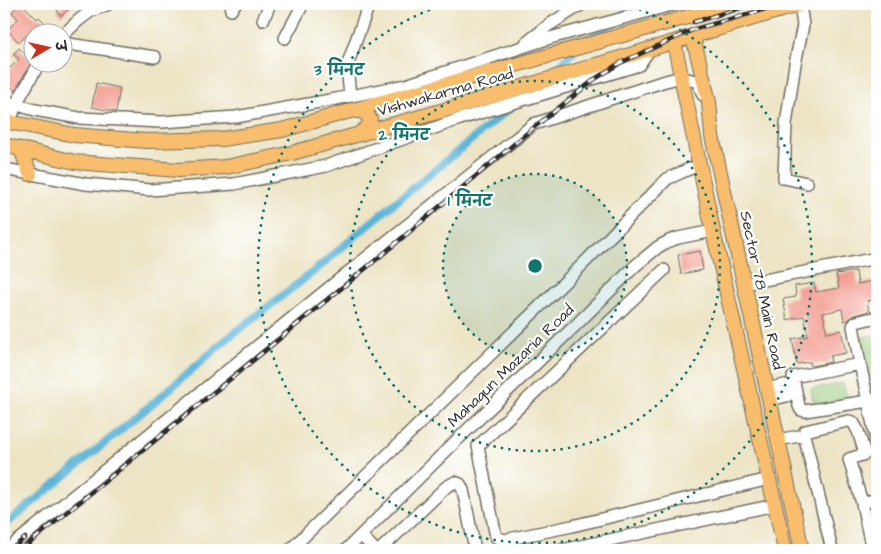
<svg xmlns="http://www.w3.org/2000/svg" width="881" height="554" viewBox="0 0 881 554" font-family="'Architects Daughter','Playpen Sans Deva',sans-serif">
<style>
.park{fill:url(#park-crowns);stroke:#607850}
.pitch{fill:#96c676;stroke:#607850}
.lines{fill:none;stroke-linecap:round;stroke-linejoin:round}
.canal{stroke:#5ab4d7;stroke-width:8}
.building{fill:#f39b90}
.minor-casing{stroke:#6f6c61;stroke-width:14}
.major-casing{stroke:#6f6c61;stroke-width:16}
.minor{stroke:#fff;stroke-width:11}
.major{stroke:#f9be6d;stroke-width:14}
.rail-casing{stroke:#2b2b2b;stroke-width:4.5}
.rail{stroke:#fff;stroke-width:2.5;stroke-dasharray:8;stroke-linecap:butt}
.ring{fill:none;stroke:#0f766e;stroke-width:2.5;stroke-dasharray:2.5 5}
.labels{text-anchor:middle;stroke-width:4.5;stroke-linejoin:round;paint-order:stroke}
.street-label{font-size:16px;fill:#2b2b2b;stroke:#fff}
.centre{fill:#0f766e;stroke:#fff;stroke-width:2.5}
.ring-label{font-size:15px;text-anchor:middle;font-weight:bold;fill:#0f766e;stroke:#fff;stroke-width:4.5;stroke-linejoin:round;paint-order:stroke}
</style>
<defs>
<pattern id="park-crowns" width="20" height="18" patternUnits="userSpaceOnUse" patternTransform="scale(1.25)"><rect width="20" height="18" fill="#96c676"/><path d="M2 6a3 3 0 1 1 6 0M12 15a3 3 0 1 1 6 0" fill="none" stroke="#81aa66"/></pattern>
</defs>
<rect width="100%" height="100%" fill="#fff"/>
<filter id="ink" filterUnits="userSpaceOnUse"><feTurbulence type="fractalNoise" baseFrequency=".02" numOctaves="2"/><feDisplacementMap in="SourceGraphic" scale="10" xChannelSelector="R" yChannelSelector="G"/><feConvolveMatrix kernelMatrix="1 2 1 2 8 2 1 2 1" color-interpolation-filters="sRGB"/></filter>
<filter id="wash" filterUnits="userSpaceOnUse"><feTurbulence type="fractalNoise" baseFrequency=".0096" numOctaves="4" result="noise"/><feDisplacementMap in="SourceGraphic" scale="20" xChannelSelector="R" yChannelSelector="G"/><feGaussianBlur stdDeviation="1.12" result="paint"/><feColorMatrix in="noise" values="0 0 0 0 0 0 0 0 0 0 0 0 0 0 0 0 0 1.4 0 .05"/><feComposite in="paint" operator="in"/></filter>
<g filter="url(#wash)">
<rect width="100%" height="100%" fill="#ece4c4"/>
<path class="park" d="M877 335V390L864 393 856 338Z"/>
<path class="pitch" d="M843 383 848 401 814 406 811 389Z"/>
<g class="lines">
<path class="canal" d="M590 40 636 4
M549 76 568 57 573 53
M4 526 158 399 228 338 318 268 374 220 515 104"/>
</g>
<g id="blocks">
<path class="building" d="M20 4H22L37 19 39 17 54 32H30L19 42 7 30 18 19 12 12Z
M65 4H75L61 16 57 11Z
M19 48 32 61 15 91 4 79V74L19 59 13 54Z
M96 83 120 88 116 112 92 107Z
M700 251 703 270 681 274 678 255Z
M856 271 858 284 877 280V299L867 301 869 311 854 315 848 320 844 321 842 309 823 313 827 333 841 330 846 353 830 356 831 362 811 366 810 362 797 364 792 339 808 336 804 316 787 320 783 299 796 297 795 286 814 283 816 292 839 288 836 274Z"/>
</g>
</g>
<g filter="url(#ink)">
<use href="#blocks" fill-opacity="0" stroke="#6f6c61" stroke-width="1"/>
<g class="lines">
<defs>
<path id="minor" d="M800 4 803 25 795 64 786 124 784 178 807 183
M231 10 235 4
M263 20 270 4
M62 36 79 20 91 11 109 4
M285 38 303 4
M62 43 155 57
M526 43 549 25 582 4
M350 96 347 66 369 4
M4 101 35 110 79 118 161 122 236 117 336 99 406 85 550 38 675 4
M10 122 16 104 40 62
M4 169 86 184 150 190 234 184 326 166 460 119 639 65 650 49
M664 270 478 446 496 537 504 540 572 526 769 479
M744 284 877 258
M860 364 853 326 856 322 877 317
M766 389 785 385 795 389 787 396 769 400
M877 399 868 401 860 364 793 377 799 406 801 410 805 411 868 401 877 444
M778 440 804 435
M862 503 872 550
M361 535 375 550
M7 550 341 278 534 124 662 82 681 77 698 82 703 95
M290 550 580 267 667 179 689 169 700 166
M346 550 457 440 580 321 635 266 658 247 669 241 678 238 713 231
M380 550 446 487 455 482 460 484 463 490 475 550
M562 550 775 505
M832 550 804 435 805 431 848 421 853 422 858 431 865 454 849 459 862 503 877 499"/>
<path id="major" d="M693 37 709 102 712 136 802 550
M674 42 713 231 785 550
M352 110 365 112 370 119 369 126 359 134
M4 121 74 135 146 141 222 139 282 130 734 4
M4 145 75 162 178 170 226 167 292 153 445 110 801 4
M21 149 30 174"/>
</defs>
<use href="#minor" class="minor-casing"/>
<use href="#major" class="major-casing"/>
<use href="#minor" class="minor"/>
<use href="#major" class="major"/>
<defs>
<path id="rail" d="M694 22 753 4
M10 550 25 538
M21 550 371 264 532 129 595 79 620 63 695 29 749 14 781 4"/>
</defs>
<use href="#rail" class="rail-casing"/>
<use href="#rail" class="rail"/>
</g>
</g>
<circle cx="535" cy="266" r="92" fill="#0f766e" fill-opacity=".12"/>
<g class="ring">
<circle cx="535" cy="266" r="92"/>
<circle cx="535" cy="266" r="185"/>
<path d="M625 4A277 277 0 1 1 445 4"/>
</g>
<g class="labels">
<g class="street-label">
<text transform="translate(445 91) rotate(-16)" y="6">Vishwakarma Road</text>
<text transform="translate(763 290) rotate(78)" y="6">Sector 78 Main Road</text>
<text transform="translate(510 365) rotate(-44)" y="6">Mahagun Mazaria Road</text>
</g>
</g>
<circle cx="535" cy="266" r="8" class="centre"/>
<g class="ring-label">
<text x="339" y="75">3 मिनट</text>
<text x="404" y="140">2 मिनट</text>
<text x="470" y="206">1 मिनट</text>
</g>
<rect width="881" height="554" fill="none" stroke="#fff" stroke-width="20"/>
<g transform="translate(48 48) rotate(81)"><circle r="24" fill="#ffffff" stroke="#aaaaaa"/>
<path d="M0-4L9 19L0 12L-9 19Z" fill="#c8321e"/>
<text y="-8" font-size="14" font-weight="bold" text-anchor="middle" fill="#2b2b2b">उ</text>
</g>
</svg>
